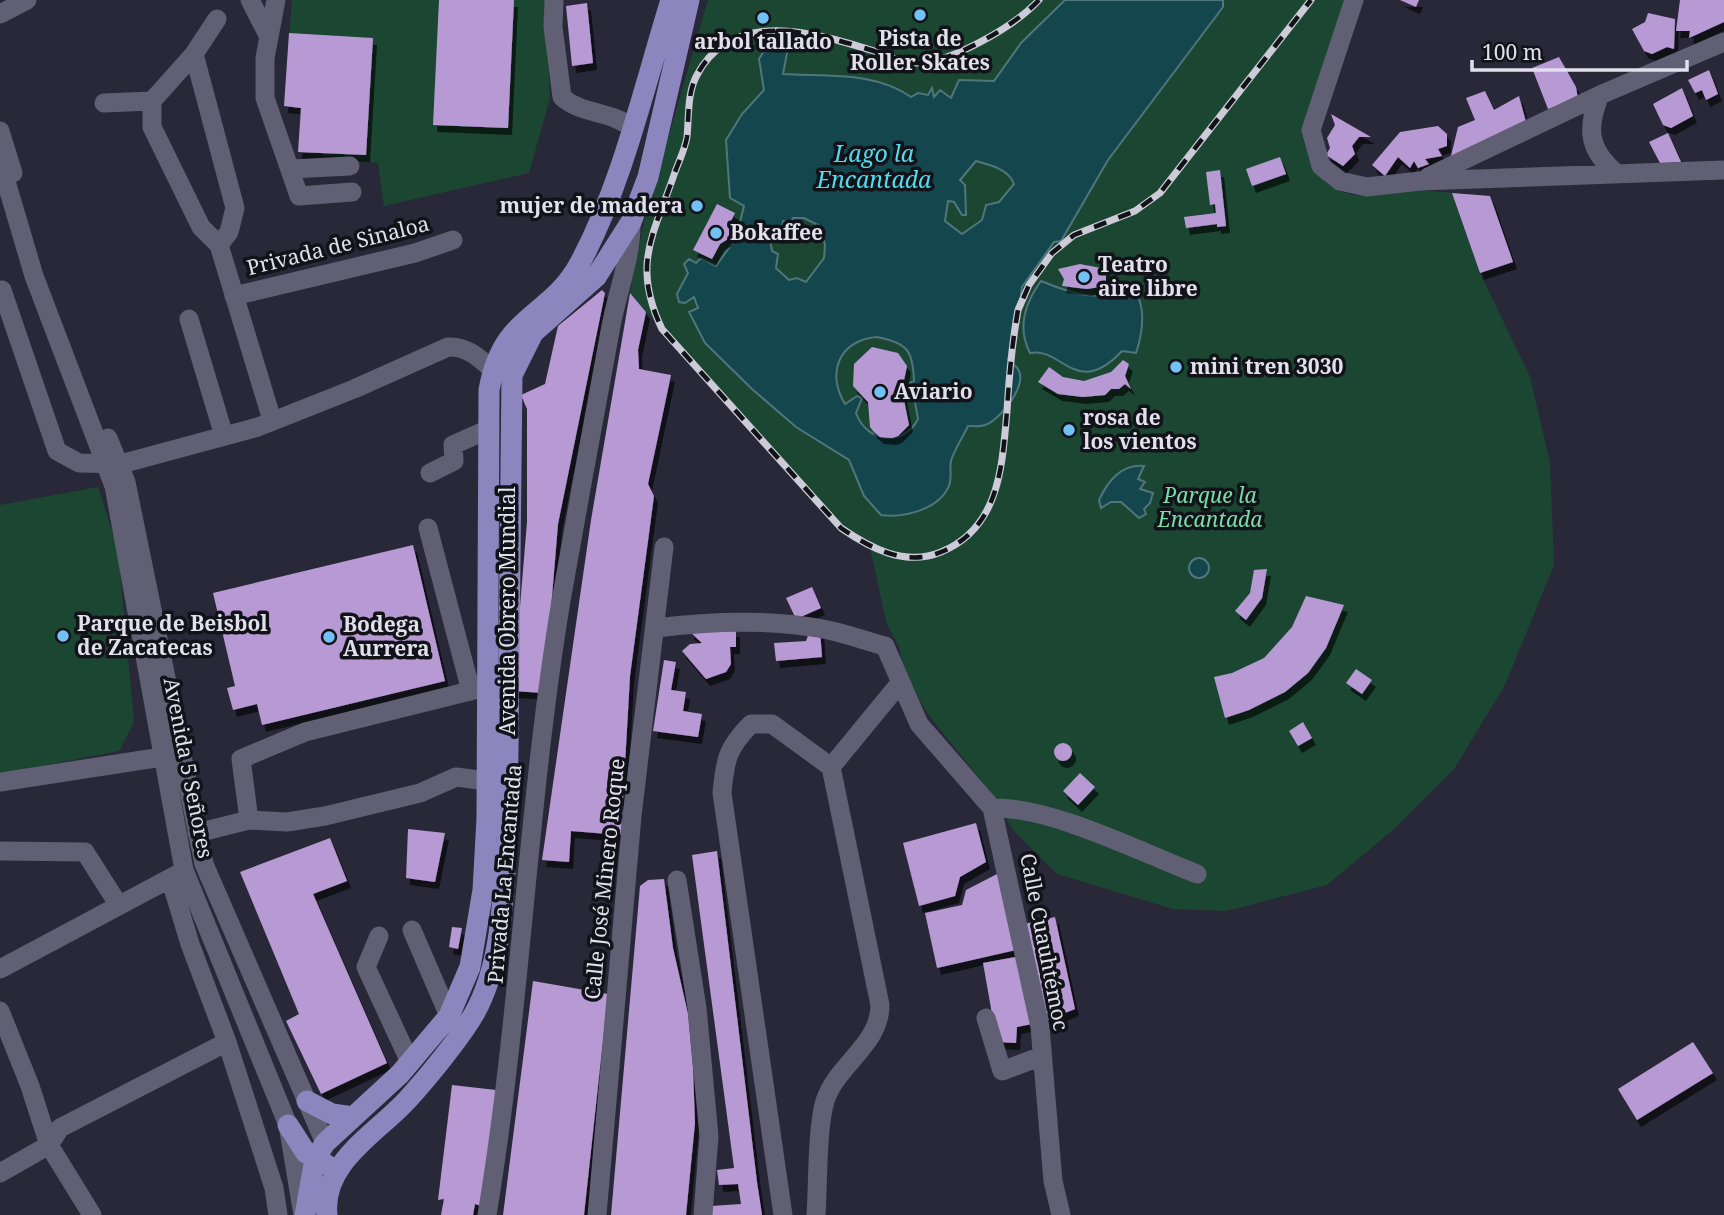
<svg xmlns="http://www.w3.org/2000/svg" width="1724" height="1215" viewBox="0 0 1724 1215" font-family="'Noto Serif',serif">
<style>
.green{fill:#1b4732}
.water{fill:#13474d;stroke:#51757d;stroke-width:2;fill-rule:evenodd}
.building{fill:#b799d4;filter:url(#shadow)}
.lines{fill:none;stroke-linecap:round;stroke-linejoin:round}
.minor{stroke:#605f73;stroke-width:19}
.major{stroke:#8d85bd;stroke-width:21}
.rail-casing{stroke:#cccbd7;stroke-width:7}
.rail{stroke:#121219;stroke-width:4.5;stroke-dasharray:13;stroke-linecap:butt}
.poi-dot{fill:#71c1f5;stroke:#121219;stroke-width:2.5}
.labels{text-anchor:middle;stroke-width:7;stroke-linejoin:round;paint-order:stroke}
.poi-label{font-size:21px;font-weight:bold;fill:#e1e0ec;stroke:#121219;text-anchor:start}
.street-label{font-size:21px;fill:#e1e0ec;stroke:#121219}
.park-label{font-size:21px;font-style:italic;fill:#79ddab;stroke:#121219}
.water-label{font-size:23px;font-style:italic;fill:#51dcec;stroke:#121219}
</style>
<defs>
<filter id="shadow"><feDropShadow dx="4" dy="7" stdDeviation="0" flood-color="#0009"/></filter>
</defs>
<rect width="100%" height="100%" fill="#292839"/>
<path class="green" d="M292 0H545L550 98 529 173 384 206 378 163 298 152 301 108 284 106Z
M708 0H1346L1303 125C1305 167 1326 198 1372 196 1386 195 1400 190 1415 190 1427 190 1440 192 1452 193L1480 273 1530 377 1550 463 1554 565 1505 685 1454 769 1394 829 1327 885 1226 911 1173 909 1057 874 1014 831 984 784 927 713 903 669 899 646 887 625 870 548 821 510 630 293 644 221Z
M98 487 118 550 134 722 119 751 0 774V505Z"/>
<path class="water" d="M1065 0H1223V7L1108 160 1061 241 1054 242 1022 287 1015 343 1008 359C1011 363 1017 366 1019 371 1026 387 1000 420 985 425 980 427 973 426 968 426 963 437 954 450 951 461 949 470 953 479 948 488 937 510 903 518 881 515L864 496 849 460 796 427 752 389 705 343 689 312 698 308 694 297 685 303 679 302 677 294 688 273 684 264 689 259 696 263 701 258 716 266 736 238 744 206 730 198 726 140 742 114 764 90 759 59 764 51 775 45 787 53 783 74C826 77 874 71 911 97L918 93 928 95 932 88 934 97 940 90 951 98 959 80 994 81 1021 43ZM976 161C990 165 1009 169 1014 184L999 202 986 205 982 220 962 234 945 221 948 201 954 202 962 215H966L965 185 960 180ZM793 218H804L820 226 825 245 824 258 806 282 797 278 789 280 776 268 778 254 772 251 770 239 774 234 780 236 783 221 791 222ZM877 337C908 343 913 351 914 381L906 385 913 391 918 419C903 448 866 442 856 413L862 398 857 396 845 404C826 373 839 340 877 337Z
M1041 281C1061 289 1105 308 1121 283 1150 291 1143 332 1136 353L1122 351C1076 400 1062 346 1030 353 1017 328 1025 303 1041 281Z
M1144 466 1138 479 1145 482 1140 489 1153 493 1150 503 1144 509 1146 514 1139 518 1121 502H1111L1101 508 1099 500C1108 481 1121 464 1144 466Z
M1189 568a10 10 0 1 1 20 0a10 10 0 1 1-20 0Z"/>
<path class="building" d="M439 0H514L508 128 433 125Z
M1400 0H1419L1416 7Z
M1680 0H1724V22L1689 38 1690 31H1676Z
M587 3 593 63 572 66 566 6Z
M1648 13 1675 19 1674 49 1667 47 1652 54 1644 51 1632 29 1645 22Z
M289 33 373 38 366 155 298 152 301 108 284 106Z
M1559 57 1576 87 1578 99 1548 109 1532 68Z
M1709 70 1718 94 1706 100 1702 90 1695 93 1688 80Z
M1682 88 1693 116 1671 128 1663 125 1653 104Z
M1485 91 1494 110 1519 96 1526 122 1450 160 1458 127 1475 120 1466 98Z
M1331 114 1371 137H1359L1352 146 1355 154 1343 166 1326 155 1330 148 1327 138 1335 125Z
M1438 126 1447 134V146L1438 149 1442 156 1425 159 1429 164 1418 168 1414 161 1410 168 1398 157 1385 176 1372 165 1400 132Z
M1668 133 1681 162 1660 163 1649 142Z
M1280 157 1286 174 1252 186 1246 169Z
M1220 170 1226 226 1217 227V224L1186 228 1184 217 1216 213 1215 204 1210 205 1206 172Z
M1452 193 1490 196 1513 262 1480 273Z
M717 204 735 213 728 227 730 230 728 239 720 244 712 259 693 250Z
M1080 264 1106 269V286L1087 289 1062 286 1064 279 1058 269Z
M602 290 605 293 558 524 544 693 513 691 527 522V409L521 395 545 384 558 326Z
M630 293 646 312 638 350 639 369 671 375 648 484 654 496 630 676 621 835 571 831 569 862 542 860 591 520Z
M872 347 898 353 907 366 902 390 909 425 898 436 892 438 880 437 874 432 870 427 868 402 853 386 854 364Z
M1123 360 1129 364 1125 376 1131 389 1125 384 1119 389H1111L1105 395 1083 397 1058 394 1038 382 1049 367 1063 377 1084 381 1111 372Z
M413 545 445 681 262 725 257 704 233 710 227 688 235 686 213 593Z
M1267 569 1262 598 1246 620 1235 611 1250 593 1254 570Z
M812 587 821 608 796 619 786 598Z
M1306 596 1344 605 1326 648 1308 673 1285 692 1249 710 1225 718 1214 677 1232 673 1264 658 1292 627Z
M736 630V647H730L731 664 726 672 706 679 682 651 690 644 702 643 689 631Z
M810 630H820L822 657 776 661 774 643 806 641Z
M664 660 676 662 671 690 686 692 683 711 702 714 698 737 653 731Z
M1356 669 1372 680 1362 694 1346 683Z
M1303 722 1312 738 1298 746 1289 731Z
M1054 752a9 9 0 1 1 18 0a9 9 0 1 1-18 0Z
M1080 773 1095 787 1078 805 1063 791Z
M976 823 986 862 960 877 955 896 919 906 903 843Z
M408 829 445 833 435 882 406 878Z
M330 838 347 881 313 894 387 1063 321 1094 286 1021 299 1014 240 872Z
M717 851 757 1182 762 1215H711V1206L741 1204 738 1184 719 1185 717 1170 734 1168 692 855Z
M999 873 1016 950 937 968 925 913 962 905 966 890Z
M664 879 673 948 688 1014 693 1068 695 1123 686 1215H611L640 886 648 880Z
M1055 917 1075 1009 1045 1021 1025 924Z
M452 927 462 928 458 949 449 947Z
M1020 956 1032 1024 1017 1027 1016 1043 997 1042 983 963Z
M533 981 608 994 584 1215H503Z
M1693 1042 1713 1073 1637 1120 1618 1089Z
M452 1085 496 1090 481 1206 475 1204 473 1215H441L444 1199 438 1200Z"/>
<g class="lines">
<path class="minor" d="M250 0 269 37
M276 0 265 58V98L299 196 352 192
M554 0 553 27 562 97C582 115 610 110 632 128
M1354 0 1311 130 1321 166 1340 181 1367 187 1420 181 1724 170
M0 14 27 0
M194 54 235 208 229 232 219 245
M1600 95C1586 128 1588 150 1617 174
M152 101V127L201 227 219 245 272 420
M104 103 152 101 194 54 217 19
M0 131 13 173
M0 161 34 276 114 486 184 870 288 1125 303 1215
M291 169 350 166
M1428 177 1600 95 1724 42
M2 290 57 451 79 463 121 464 258 427 354 389 448 347C467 346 479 358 493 370
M234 296 415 253 453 240
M189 319 224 436
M108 438 126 482 204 864 325 1143
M430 473 454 461 453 445 489 429
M428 528 471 691
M656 628C711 621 773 619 828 630 847 634 866 641 885 646L919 724 992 808C1050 806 1140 852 1197 874
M831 767 900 683
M0 782 162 757
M992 808 1040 1027 1053 1181 1061 1215
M249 820 241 759 305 732 486 687
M197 833 249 820 287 822 325 816 420 793 456 777 502 783
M0 851 85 852 118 904
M170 878 190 944 227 1042 274 1188 278 1215
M677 880 697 1008 709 1136 703 1215
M412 930 449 1016
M379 936 366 967 410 1062
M0 969 180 873
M0 1011 30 1086 49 1145 92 1215
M986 1018 1002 1071 1042 1056
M0 1173 49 1145 60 1128 227 1042
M487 1215C521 1011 527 805 561 601 577 509 594 418 611 326 617 293 632 256 631 222
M597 1215 632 816 664 547
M783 1215 722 793C725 760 727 748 751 724H772L831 767 880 1005C880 1045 837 1064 825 1101 817 1127 818 1186 816 1215"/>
<path class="major" d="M307 1101 332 1114 353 1117
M288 1125 306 1153 327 1165
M305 1215 315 1159 325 1143 400 1074 449 1016 470 967 483 890 487 818 489 390C503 312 550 319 580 263 623 182 644 87 671 0
M327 1215C321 1162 379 1132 409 1098 428 1077 460 1038 474 1014 503 963 503 895 507 838L512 375 533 333 596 277 631 222 648 177 689 0"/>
<defs>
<path id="rail" d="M1039 0C1016 25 949 65 914 63 901 63 886 55 874 51 816 33 733 7 697 75 687 93 689 117 687 137 685 149 679 161 675 172 654 234 631 264 662 329L841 528C870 548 905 567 941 552 1000 528 1002 466 1007 411 1009 377 1012 343 1018 310L1029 285 1052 253 1074 235 1135 211 1160 193 1311 0"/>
</defs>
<use href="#rail" class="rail-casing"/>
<use href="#rail" class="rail"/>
</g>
<g class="poi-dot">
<circle cx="920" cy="15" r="7"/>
<circle cx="763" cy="18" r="7"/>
<circle cx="697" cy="206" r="7"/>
<circle cx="716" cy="233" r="7"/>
<circle cx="1084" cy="277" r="7"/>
<circle cx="1176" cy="367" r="7"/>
<circle cx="880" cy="392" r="7"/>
<circle cx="1069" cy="430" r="7"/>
<circle cx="63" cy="636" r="7"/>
<circle cx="329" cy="637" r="7"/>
</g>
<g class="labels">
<g class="poi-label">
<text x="920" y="46" text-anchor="middle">Pista de<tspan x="920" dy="24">Roller Skates</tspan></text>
<text x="763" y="49" text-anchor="middle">arbol tallado</text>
<text x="683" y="213" text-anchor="end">mujer de madera</text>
<text x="730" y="240">Bokaffee</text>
<text x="1098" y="272">Teatro<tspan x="1098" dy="24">aire libre</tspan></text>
<text x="1190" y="374">mini tren 3030</text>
<text x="894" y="399">Aviario</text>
<text x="1083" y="425">rosa de<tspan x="1083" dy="24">los vientos</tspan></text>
<text x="77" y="631">Parque de Beisbol<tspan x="77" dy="24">de Zacatecas</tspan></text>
<text x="343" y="632">Bodega<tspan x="343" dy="24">Aurrera</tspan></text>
</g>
<g class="street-label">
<text transform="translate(338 246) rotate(-14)" y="7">Privada de Sinaloa</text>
<text transform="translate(508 611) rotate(-90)" y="7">Avenida Obrero Mundial</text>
<text transform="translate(188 768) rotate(79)" y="7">Avenida 5 Señores</text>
<text transform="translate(505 874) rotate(-85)" y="7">Privada La Encantada</text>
<text transform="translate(605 879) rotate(-84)" y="7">Calle José Minero Roque</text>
<text transform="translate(1044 942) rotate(79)" y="7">Calle Cuauhtémoc</text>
</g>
<g class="park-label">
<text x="1210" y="503">Parque la<tspan x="1210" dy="24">Encantada</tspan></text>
</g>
<g class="water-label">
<text x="874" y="162">Lago la<tspan x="874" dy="26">Encantada</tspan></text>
</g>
</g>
<path d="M1472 60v10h215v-10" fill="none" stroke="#e1e0ec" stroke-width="3.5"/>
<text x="1482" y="60" font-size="21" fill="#e1e0ec" stroke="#121219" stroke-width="5" paint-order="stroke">100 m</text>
</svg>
